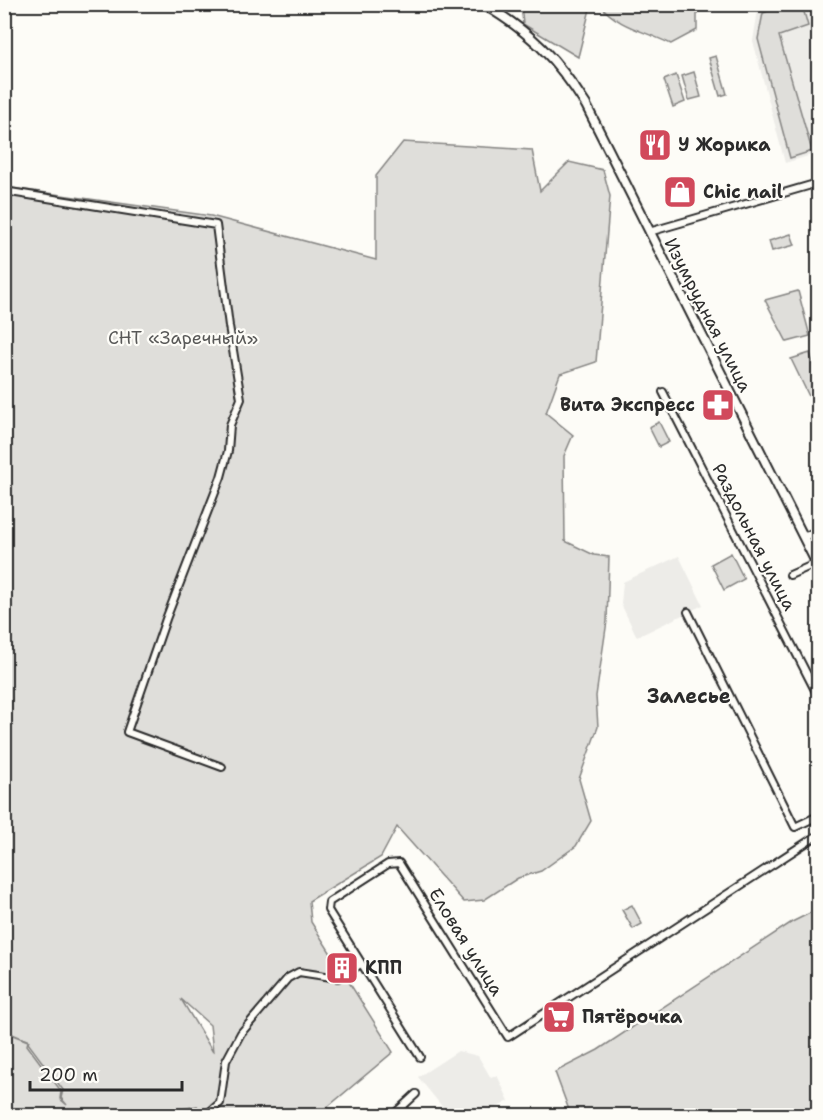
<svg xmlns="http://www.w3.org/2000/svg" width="823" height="1120" viewBox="0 0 823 1120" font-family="'Shantell Sans',sans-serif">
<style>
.built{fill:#edece8}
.green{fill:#dfdeda;stroke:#858482;stroke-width:1.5;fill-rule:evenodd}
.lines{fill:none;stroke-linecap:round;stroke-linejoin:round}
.minor-casing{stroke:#2b2b2b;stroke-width:10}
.tertiary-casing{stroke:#2b2b2b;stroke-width:12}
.minor{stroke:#fdfcf7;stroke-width:6}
.tertiary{stroke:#fdfcf7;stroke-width:8}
.labels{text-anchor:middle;stroke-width:4.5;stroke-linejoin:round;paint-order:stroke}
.poi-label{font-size:18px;font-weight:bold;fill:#2b2b2b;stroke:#fdfcf7;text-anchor:start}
.street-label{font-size:18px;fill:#2b2b2b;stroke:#fdfcf7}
.park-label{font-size:18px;fill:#585857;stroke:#fdfcf7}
.neighbourhood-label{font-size:20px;font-weight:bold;fill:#2b2b2b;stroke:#fdfcf7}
</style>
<rect width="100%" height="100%" fill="#fdfcf7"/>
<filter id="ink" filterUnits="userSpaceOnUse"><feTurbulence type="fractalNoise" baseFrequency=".0167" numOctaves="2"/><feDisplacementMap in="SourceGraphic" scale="12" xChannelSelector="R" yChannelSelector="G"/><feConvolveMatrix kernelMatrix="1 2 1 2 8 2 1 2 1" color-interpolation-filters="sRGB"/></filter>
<g filter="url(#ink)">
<path class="built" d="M775 5H818V153L785 163 753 41 758 10Z
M679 556 703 605 637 637 621 604 623 582Z
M458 1051 478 1056 491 1078 497 1075 509 1101 483 1115H449L418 1077Z"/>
<path class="green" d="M786 4 802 5 808 26 779 36 812 151 790 158 758 39 763 13Z
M521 5H591L578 57 523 24Z
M600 5H703L697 11V30L671 44C645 31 618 27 600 5Z
M716 56 727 94 720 96 709 58Z
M694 72 701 97 689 100 682 76Z
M676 75 685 102 673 107 664 80Z
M403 142 532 150 540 191 569 162 603 170 610 196 596 362 560 374 546 413 573 435 564 456 565 541 594 555 609 557 607 621 596 696 598 727 579 779 591 821 576 846 541 871 518 878 484 900 464 902 397 827 381 857 309 901 311 922 393 1052 318 1115H193L197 1106 172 1111 166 1116 5 1115V1032L28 1041 27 1045 61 1091 60 1099 67 1105 61 1098 63 1090 28 1043 29 1041 5 1031V187L211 216 376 260V176ZM181 999 210 1025 213 1052Z
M791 234 795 245 772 251 769 241Z
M798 291 810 336 787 342 765 300Z
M810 353 818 383V415L791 359Z
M659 422 669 442 659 447 649 427Z
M731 553 744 579 724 590 711 564Z
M632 905 642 924 633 929 622 910Z
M818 909V1115L577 1116 569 1110 555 1072 598 1050 792 922Z"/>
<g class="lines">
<defs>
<path id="minor" d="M4 191 216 225 229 326 241 399 230 425 228 451 221 477 166 619 127 732 222 767
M649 232 818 183
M663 392 818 696
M804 537 818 530
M790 575 817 563
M688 612 795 827 816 817 818 823
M420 1057 328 910 329 902 388 864 399 863 508 1037 818 835
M174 1116 184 1113 197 1116
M205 1116 220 1103 226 1061 241 1033 288 978 299 972 338 978 361 964
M392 1116 416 1094"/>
<path id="tertiary" d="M483 4C531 32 557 59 586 105L818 566"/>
</defs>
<use href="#minor" class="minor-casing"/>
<use href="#tertiary" class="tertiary-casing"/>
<use href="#minor" class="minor"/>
<use href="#tertiary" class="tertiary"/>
</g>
</g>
<defs>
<symbol id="restaurant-square" viewBox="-11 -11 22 22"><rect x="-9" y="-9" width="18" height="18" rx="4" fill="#d1495b" stroke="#fdfcf7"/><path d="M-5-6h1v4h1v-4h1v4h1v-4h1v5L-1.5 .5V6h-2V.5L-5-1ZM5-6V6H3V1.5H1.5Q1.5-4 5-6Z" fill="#fff"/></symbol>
<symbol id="shop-square" viewBox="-11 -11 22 22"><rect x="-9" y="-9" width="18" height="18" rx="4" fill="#d1495b" stroke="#fdfcf7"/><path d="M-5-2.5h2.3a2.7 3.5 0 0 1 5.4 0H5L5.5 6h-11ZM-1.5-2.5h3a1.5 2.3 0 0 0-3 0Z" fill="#fff"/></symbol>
<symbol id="pharmacy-square" viewBox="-11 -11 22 22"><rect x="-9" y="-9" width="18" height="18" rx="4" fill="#d1495b" stroke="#fdfcf7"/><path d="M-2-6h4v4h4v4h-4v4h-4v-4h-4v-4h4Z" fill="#fff"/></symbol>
<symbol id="building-square" viewBox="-11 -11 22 22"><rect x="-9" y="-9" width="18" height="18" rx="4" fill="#d1495b" stroke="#fdfcf7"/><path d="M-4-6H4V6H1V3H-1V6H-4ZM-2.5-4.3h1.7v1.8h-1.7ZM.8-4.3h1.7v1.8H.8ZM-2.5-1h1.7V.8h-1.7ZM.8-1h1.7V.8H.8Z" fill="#fff"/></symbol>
<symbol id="supermarket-square" viewBox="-11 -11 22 22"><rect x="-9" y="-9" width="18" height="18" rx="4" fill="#d1495b" stroke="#fdfcf7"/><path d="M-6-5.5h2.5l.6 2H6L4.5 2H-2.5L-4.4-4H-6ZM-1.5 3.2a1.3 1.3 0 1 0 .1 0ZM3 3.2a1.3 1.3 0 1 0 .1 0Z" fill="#fff"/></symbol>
</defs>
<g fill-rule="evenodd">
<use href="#restaurant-square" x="636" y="126" width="38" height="38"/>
<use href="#shop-square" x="661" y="173" width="38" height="38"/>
<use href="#pharmacy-square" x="699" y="386" width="38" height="38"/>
<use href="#building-square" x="323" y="949" width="38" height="38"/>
<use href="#supermarket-square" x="540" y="998" width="38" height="38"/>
</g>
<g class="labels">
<g class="poi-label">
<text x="678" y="151">У Жорика</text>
<text x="703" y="198">Chic nail</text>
<text x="695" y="411" text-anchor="end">Вита Экспресс</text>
<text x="365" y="974">КПП</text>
<text x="582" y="1023">Пятёрочка</text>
</g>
<g class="street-label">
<text transform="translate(708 315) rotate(63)" y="6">Изумрудная улица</text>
<text transform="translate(754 537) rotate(63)" y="6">Раздольная улица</text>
<text transform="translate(466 942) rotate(58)" y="6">Еловая улица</text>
</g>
<g class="park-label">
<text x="183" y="344">СНТ «Заречный»</text>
</g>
<g class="neighbourhood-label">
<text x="689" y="703">Залесье</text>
</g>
</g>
<rect width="823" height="1120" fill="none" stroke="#fdfcf7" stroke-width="24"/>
<rect x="12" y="12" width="799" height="1096" fill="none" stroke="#2b2b2b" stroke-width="2" filter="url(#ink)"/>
<path d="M30 1081v9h152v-9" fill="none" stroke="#2b2b2b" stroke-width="3"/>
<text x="39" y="1081" font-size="18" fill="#2b2b2b" stroke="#fdfcf7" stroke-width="4.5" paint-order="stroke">200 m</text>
</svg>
